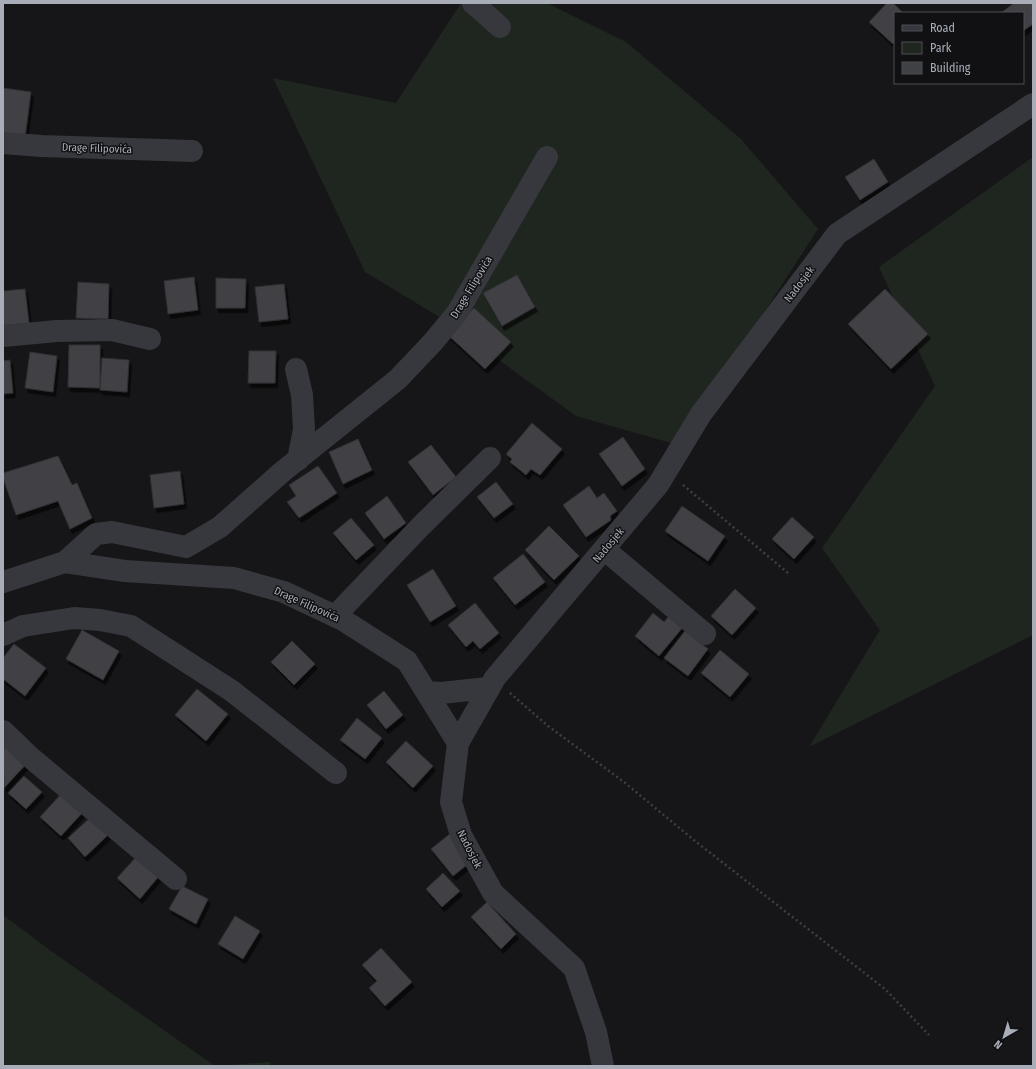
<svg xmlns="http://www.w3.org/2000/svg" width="1036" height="1069" viewBox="0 0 1036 1069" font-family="'Fira Sans Condensed',sans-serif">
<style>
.green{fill:#1e261f}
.building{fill:#404145;stroke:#303034;filter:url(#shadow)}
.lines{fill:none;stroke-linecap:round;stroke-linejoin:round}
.path{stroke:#3d3f44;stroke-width:2.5;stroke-dasharray:2 3;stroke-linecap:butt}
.street{stroke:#37383d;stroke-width:22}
.labels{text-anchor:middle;stroke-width:3;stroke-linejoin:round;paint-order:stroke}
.street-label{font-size:11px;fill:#a8adb8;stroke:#111113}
</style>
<defs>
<filter id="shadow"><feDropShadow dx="2.5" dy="4.5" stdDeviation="0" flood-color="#0009"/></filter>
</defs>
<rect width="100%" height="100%" fill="#161618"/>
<path class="green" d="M461 3H547L626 42 741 139 818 229 678 445 576 416 441 318 365 272 273 78 396 103Z
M1033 157V635L809 747 880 630 822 548 935 386 879 267Z
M3 915 47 948 215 1066 271 1062 270 1066H3Z"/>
<path class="building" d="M887 3H893L903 13H895V42L893 44 869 22Z
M1014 3H1033V24L1023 31V13H1001Z
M3 88 31 92 25 137 3 134Z
M874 159 888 182 860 200 845 177Z
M517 275 535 307 502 326 483 293Z
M194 277 198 310 168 314 164 281Z
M216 278 246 279 245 308H216Z
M78 282 109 284 108 319 76 318Z
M284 284 288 319 259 322 255 287Z
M25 289 29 323 3 326V291Z
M885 289 928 334 891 369 848 324Z
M474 308 511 342 485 369 448 335Z
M69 345H100V388L68 387Z
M249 351H276L275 383H248Z
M30 352 57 356 53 392 25 388Z
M102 358 129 360 127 392 100 390Z
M10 360 13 393 3 394V361Z
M532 423 562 449 540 475 531 469 526 475 510 462 512 459 506 454Z
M623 437 645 469 622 486 599 454Z
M358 439 372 470 343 484 329 452Z
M431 445 456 477 433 495 408 462Z
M58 456 72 485 77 483 92 518 70 529 58 501 16 515 3 478V473Z
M318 466 337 493 299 518 287 502 296 496 289 485Z
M180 471 184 504 154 508 150 475Z
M496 482 513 504 494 518 477 497Z
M589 486 597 498 604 493 617 511 610 516 611 520 586 537 563 505Z
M387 496 406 523 384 539 365 513Z
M682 506 725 536 708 561 665 531Z
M792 517 814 537 794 559 772 539Z
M351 518 374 545 356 560 333 533Z
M549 526 579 556 554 580 525 550Z
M523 554 545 582 515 605 493 578Z
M433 569 456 606 430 622 407 585Z
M735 589 756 608 732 635 711 616Z
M475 603 499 633 480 649 473 641 466 647 448 625Z
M653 613 664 622 669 616 683 627 659 656 635 636Z
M82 630 119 651 103 680 66 659Z
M685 631 708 649 688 676 664 658Z
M292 641 315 664 294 685 271 662Z
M14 644 46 668 25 696 3 679V658Z
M720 650 749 674 730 697 701 673Z
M197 689 228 714 206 741 175 715Z
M384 691 403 715 386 729 367 705Z
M357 718 382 738 365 759 340 740Z
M406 741 433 766 413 788 386 762Z
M9 743 29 761 4 788 3 750Z
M24 776 42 792 26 809 8 793Z
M62 793 83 812 61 836 40 817Z
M92 816 109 834 85 857 68 838Z
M451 833 473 860 453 876 431 849Z
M137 856 159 876 140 899 117 878Z
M443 873 460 891 442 907 426 889Z
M182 886 208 899 196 924 169 909Z
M487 902 516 934 501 949 471 917Z
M235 916 260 931 243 959 218 944Z
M381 948 412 982 385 1006 369 988 377 981 362 965Z"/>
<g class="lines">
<path class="path" d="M683 485 788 573
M510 693 548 726 624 782 695 841 885 989 929 1035"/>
<path class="street" d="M473 3 500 27
M3 143 41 146 192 151
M3 336 57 331 112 330 150 339
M296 369 302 395 304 429 298 460
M604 549 705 634
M65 562 96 534 112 532 186 547 220 527 282 472 398 379 433 342 457 313 547 157
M3 582 65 562 125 571 234 578 284 592 343 620 407 661 458 743
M335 616 420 527 490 458
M3 635 23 626 74 618 100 620 131 626 232 691 336 773
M427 692 441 693 488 688
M3 731 30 757 176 879
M603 1066 596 1032 574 968 493 893 461 835 451 802 458 743 495 678 658 485 701 414 837 234 1033 104"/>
</g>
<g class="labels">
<g class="street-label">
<text transform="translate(97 148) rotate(2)" y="4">Drage Filipovića</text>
<text transform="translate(799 284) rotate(-53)" y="4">Nadosjek</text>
<text transform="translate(471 287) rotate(-59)" y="4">Drage Filipovića</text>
<text transform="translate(608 545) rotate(-50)" y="4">Nadosjek</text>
<text transform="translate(307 604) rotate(24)" y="4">Drage Filipovića</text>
<text transform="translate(470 849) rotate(63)" y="4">Nadosjek</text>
</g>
</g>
<rect width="1036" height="1069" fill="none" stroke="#a8adb8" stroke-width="8"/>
<rect x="894" y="12" width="130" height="72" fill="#111113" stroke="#4d4f55"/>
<rect x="902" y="25" width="20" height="6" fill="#37383d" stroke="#4d4f55"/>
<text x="930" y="32" font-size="12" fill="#a8adb8">Road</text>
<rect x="902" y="42" width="20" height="12" fill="#1e261f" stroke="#4d4f55"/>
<text x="930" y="52" font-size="12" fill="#a8adb8">Park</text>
<rect x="902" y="62" width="20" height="12" fill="#404145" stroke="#4d4f55"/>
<text x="930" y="72" font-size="12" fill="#a8adb8">Building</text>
<g transform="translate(1004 1037) rotate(218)" stroke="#111113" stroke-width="3" paint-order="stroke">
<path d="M0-3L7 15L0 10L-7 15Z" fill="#a8adb8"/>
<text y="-6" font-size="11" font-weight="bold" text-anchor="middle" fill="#a8adb8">N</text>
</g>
</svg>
